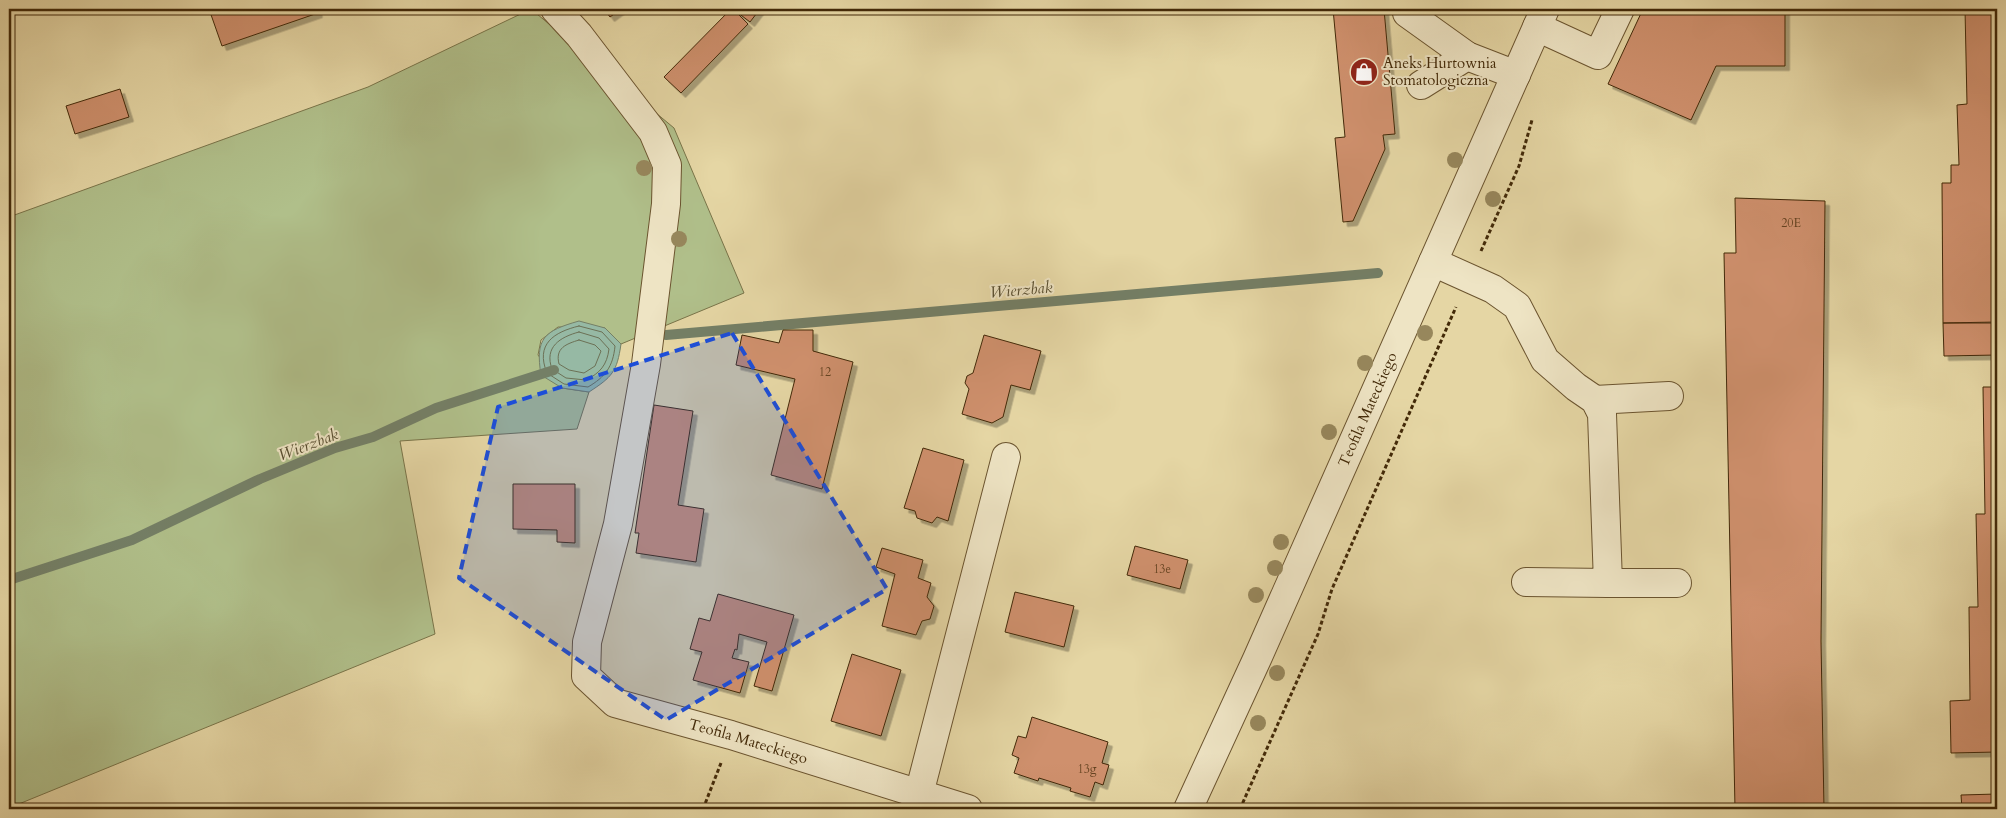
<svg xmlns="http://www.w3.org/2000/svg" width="2006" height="818" viewBox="0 0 2006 818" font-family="Cardo,serif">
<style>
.green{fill:#b0bf8a;stroke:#797449}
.water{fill:#96b9a4;stroke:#747f66}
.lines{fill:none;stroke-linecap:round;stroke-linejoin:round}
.shore{stroke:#6c7156;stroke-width:1}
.stream{stroke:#747f66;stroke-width:10}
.building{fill:#cf906d;stroke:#422908;filter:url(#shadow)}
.minor-casing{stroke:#6b542f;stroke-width:30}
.path{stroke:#422908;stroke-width:3;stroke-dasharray:4 2.5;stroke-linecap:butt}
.minor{stroke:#eee4c4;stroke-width:28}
.tree{fill:#97875c}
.marked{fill:#1d4ed8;fill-opacity:0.2;stroke:#1d4ed8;stroke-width:4;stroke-dasharray:10 6;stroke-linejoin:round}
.labels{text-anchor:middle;stroke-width:4;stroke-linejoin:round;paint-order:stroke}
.number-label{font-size:12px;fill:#654321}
.poi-label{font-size:15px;fill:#422908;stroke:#eee4c4;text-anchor:start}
.street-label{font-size:15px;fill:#422908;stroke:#eee4c4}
.water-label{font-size:16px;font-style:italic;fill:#574d2f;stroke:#eee4c4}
</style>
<defs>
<filter id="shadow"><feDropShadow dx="4.5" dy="4.5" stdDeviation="0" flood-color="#0004"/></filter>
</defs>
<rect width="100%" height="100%" fill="#e5d6a4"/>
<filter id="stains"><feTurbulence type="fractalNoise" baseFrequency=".004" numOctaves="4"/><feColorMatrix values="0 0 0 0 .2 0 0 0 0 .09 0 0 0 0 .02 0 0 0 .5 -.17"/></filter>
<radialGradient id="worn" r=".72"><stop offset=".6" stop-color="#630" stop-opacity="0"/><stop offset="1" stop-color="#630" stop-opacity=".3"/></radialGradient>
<path class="green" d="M531 9 674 128 744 293 621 344 605 328 558 327 541 340 538 355 562 388 589 392 577 429 400 441 435 634 9 808V217L368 87Z"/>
<path class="water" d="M579 321 605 328 621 344C617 372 612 377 589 392L562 388 541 375C535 338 544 331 579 321Z"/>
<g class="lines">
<path class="shore" d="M579 326 602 332 615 346C613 367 605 377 588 387L564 384 547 373C535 344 554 332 579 326Z
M579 332 599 338 609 349C607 365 600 373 586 380L566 378 552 369C544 347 560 337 579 332Z
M579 340 595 345 601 351 595 366 584 373 569 370 559 364C555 348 566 344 579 340Z"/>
<path class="stream" d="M666 335 1378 273
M9 580 132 540 260 479 335 448 373 437 436 408 554 370"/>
</g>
<path class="building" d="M209 9H317L318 13 222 46Z
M604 9H621L610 17Z
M731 9H733L748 24 681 93 664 77Z
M733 9H760L750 22Z
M1333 9H1384L1395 134 1383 135 1385 149 1353 221 1343 222 1335 138 1345 137Z
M1643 9H1785V66H1716L1691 120 1608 84Z
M1965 9H1997V322L1943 323 1942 183H1951V165H1959L1957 105 1967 104Z
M120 89 129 117 75 134 66 106Z
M1735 198 1825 201 1821 641 1824 809H1735L1724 253H1736Z
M1943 323H1997V355L1944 356Z
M783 330H813V351L853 362 822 489 771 475 795 379 736 365 742 335 779 343Z
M984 335 1041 351 1030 390 1011 385 1003 417 992 423 962 414 969 389 965 383 967 376 973 373Z
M1983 387H1997V752L1951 753 1950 701 1970 700 1969 607H1978L1976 514H1985Z
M654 405 693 411 678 505 704 509 696 562 636 553 639 533H635Z
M923 448 964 460 948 521 937 517 932 523 917 518 915 511 904 508Z
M513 484H575V543L557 542V530L513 529Z
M1135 546 1188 560 1180 589 1127 575Z
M882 548 923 560 918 578 931 583 927 597 934 606 930 619 922 621 916 635 882 626 895 574 876 567Z
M1015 592 1074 606 1064 647 1005 632Z
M718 594 794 615 772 691 754 686 767 642 739 634 737 650 735 649 732 658 749 662 740 693 693 680 702 652 690 649 699 618 710 621Z
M852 654 901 670 881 736 831 721Z
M1032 717 1108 742 1102 763 1109 765 1103 785 1095 782 1090 797 1070 791 1071 788 1039 778 1038 781 1014 773 1019 758 1012 755 1018 736 1026 738Z
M1997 794V809H1962L1961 795Z"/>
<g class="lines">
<defs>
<g id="minor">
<path id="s1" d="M555 9 579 35 653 132 667 165 666 204 646 364 618 524 587 642 586 676 615 703 731 735 968 809"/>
<path d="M1407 13 1467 56 1516 75"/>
<path d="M1537 27 1598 55 1620 9"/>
<path d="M1421 85 1467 56"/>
<path d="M1433 262 1493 289 1517 306 1545 360 1576 387 1595 400 1602 414 1608 583 1526 582"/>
<path d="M1595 400 1669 396"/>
<path d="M1608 583H1677"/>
<path d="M919 794 1006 457"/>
<path id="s2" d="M1188 809 1257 659 1545 9"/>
</g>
</defs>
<use href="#minor" class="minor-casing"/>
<path class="path" d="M1481 251 1519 166 1532 120
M703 809 721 763
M1240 809 1318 634 1332 589 1456 307"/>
<use href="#minor" class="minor"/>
</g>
<g class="tree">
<circle cx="1455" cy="160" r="8"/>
<circle cx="644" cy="168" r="8"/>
<circle cx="1493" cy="199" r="8"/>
<circle cx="679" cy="239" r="8"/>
<circle cx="1425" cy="333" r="8"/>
<circle cx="1365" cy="363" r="8"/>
<circle cx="1329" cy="432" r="8"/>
<circle cx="1281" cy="542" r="8"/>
<circle cx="1275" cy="568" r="8"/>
<circle cx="1256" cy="595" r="8"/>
<circle cx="1277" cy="673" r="8"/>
<circle cx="1258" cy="723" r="8"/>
</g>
<path class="marked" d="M732 333 887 589 666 720 459 578 498 407Z"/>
<defs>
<symbol id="shop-disc" viewBox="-11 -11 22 22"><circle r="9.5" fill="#8f2418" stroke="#eee4c4"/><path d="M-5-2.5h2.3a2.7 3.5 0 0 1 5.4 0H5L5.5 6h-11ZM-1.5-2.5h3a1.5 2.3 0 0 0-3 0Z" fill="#fff"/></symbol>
</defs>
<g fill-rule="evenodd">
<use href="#shop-disc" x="1348" y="56" width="32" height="32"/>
</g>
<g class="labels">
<g class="number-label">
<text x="1791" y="227">20E</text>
<text x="825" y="376">12</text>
<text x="1162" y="573">13e</text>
<text x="1087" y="773">13g</text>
</g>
<g class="poi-label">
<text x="1383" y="68">Aneks Hurtownia<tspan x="1383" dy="17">Stomatologiczna</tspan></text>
</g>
<g class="street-label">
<text dy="5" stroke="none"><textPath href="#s2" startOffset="438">Teofila Mateckiego</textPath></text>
<text dy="5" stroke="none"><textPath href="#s1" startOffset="890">Teofila Mateckiego</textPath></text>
</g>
<g class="water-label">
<text transform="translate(1021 289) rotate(-5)" y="6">Wierzbak</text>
<text transform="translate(308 444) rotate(-21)" y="6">Wierzbak</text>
</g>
</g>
<rect width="2006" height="818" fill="none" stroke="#e5d6a4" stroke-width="30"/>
<rect x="10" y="10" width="1986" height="798" fill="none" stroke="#422908" stroke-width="2.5"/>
<rect x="15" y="15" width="1976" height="788" fill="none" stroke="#422908"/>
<rect width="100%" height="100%" filter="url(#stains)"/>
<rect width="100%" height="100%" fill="url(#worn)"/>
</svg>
